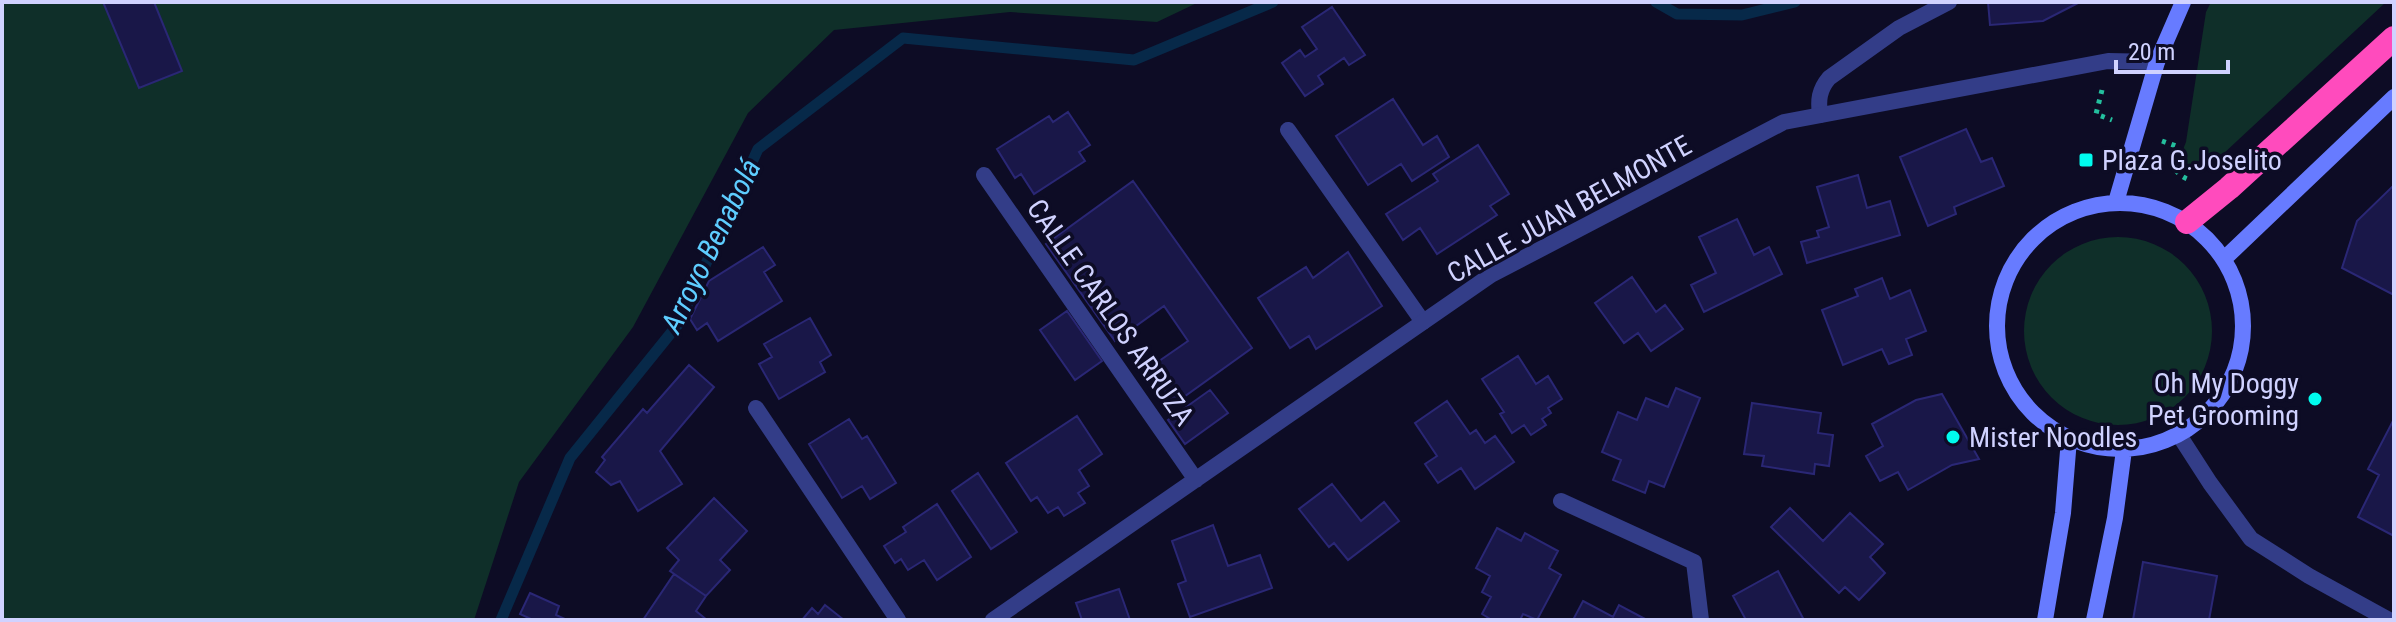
<svg xmlns="http://www.w3.org/2000/svg" width="2396" height="622" viewBox="0 0 2396 622" font-family="'Roboto Condensed',sans-serif">
<style>
.green{fill:#0f2f29}
.lines{fill:none;stroke-linecap:round;stroke-linejoin:round}
.stream{stroke:#072949;stroke-width:11}
.building{fill:#191748;stroke:#2a2775;stroke-width:2}
.path{stroke:#24bf9e;stroke-width:5;stroke-dasharray:4 6;stroke-linecap:butt}
.lane{stroke:#333d88;stroke-width:16}
.street{stroke:#333d88;stroke-width:16}
.secondary{stroke:#677bff;stroke-width:16}
.highway{stroke:#ff4bbd;stroke-width:24}
.poi-dot{fill:#00fbee;stroke:#0d0c25;stroke-width:3}
.labels{text-anchor:middle;stroke-width:7;stroke-linejoin:round;paint-order:stroke}
.poi-label{font-size:28px;fill:#d0d2ff;stroke:#0d0c25;text-anchor:start}
.street-label{font-size:28px;fill:#d0d2ff;stroke:#0d0c25}
.water-label{font-size:30px;font-style:italic;fill:#5ecdff;stroke:#0d0c25}
</style>
<rect width="100%" height="100%" fill="#0d0c25"/>
<path class="green" d="M2 2H1199L1157 22 1010 12 834 30 748 113 633 327 519 482 474 620H2Z
M2211 2H2386L2208 168 2198 171 2188 167 2182 152 2186 142 2206 12Z
M2024 331a94 94 0 1 1 188 0a94 94 0 1 1-188 0Z"/>
<g class="lines">
<path class="stream" d="M1656 2 1677 14 1742 15 1795 2
M501 620 570 458 679 323 758 149 903 38 1134 60 1273 2"/>
</g>
<path class="building" d="M103 2H154L182 71 139 88Z
M1988 2H2080L2043 21 1990 25Z
M1332 7 1365 55 1349 65 1344 58 1318 76 1323 84 1305 96 1282 63 1300 50 1305 57 1317 49 1302 27Z
M1393 99 1423 145 1437 136 1449 157 1412 181 1401 164 1368 185 1336 136Z
M1068 112 1090 145 1079 152 1085 161 1034 194 1021 174 1015 178 997 149 1049 116 1053 122Z
M1966 129 1981 162 1992 158 2004 186 1954 207 1956 214 1928 226 1900 157Z
M1478 145 1509 194 1490 206 1497 215 1437 254 1420 228 1403 240 1386 214 1438 181 1433 174Z
M1858 175 1867 208 1890 201 1900 235 1807 263 1801 242 1819 237 1817 231 1829 227 1817 187Z
M1133 181 1252 348 1174 404 1149 368 1188 341 1164 306 1115 341 1046 244Z
M2394 185V295L2342 268 2357 221Z
M1737 219 1754 255 1769 247 1782 274 1704 312 1691 285 1716 273 1699 237Z
M763 247 775 265 764 272 782 301 718 341 707 323 697 330 690 319 709 281Z
M1348 252 1382 306 1316 349 1309 336 1290 348 1258 298 1306 267 1313 278Z
M1632 277 1656 312 1665 305 1683 329 1651 351 1638 333 1624 343 1595 303Z
M1882 278 1890 299 1910 290 1926 331 1906 339 1912 355 1889 364 1882 349 1843 365 1822 310 1858 296 1855 289Z
M1067 311 1102 361 1075 380 1040 330Z
M810 318 831 355 820 362 825 372 779 399 759 364 772 357 764 344Z
M1518 356 1536 384 1548 376 1562 399 1548 408 1551 413 1542 419 1546 425 1531 435 1524 425 1512 433 1500 414 1504 412 1482 379Z
M689 365 714 387 660 451 682 484 638 511 620 481 611 485 596 472 605 460 602 457 643 409 647 413Z
M1676 388 1700 398 1664 487 1649 481 1645 493 1613 480 1621 460 1602 452 1618 412 1637 420 1646 398 1668 407Z
M1210 390 1228 413 1185 444 1168 420Z
M1942 394 1979 459 1952 465 1908 490 1898 472 1880 481 1866 456 1883 446 1872 424 1916 400Z
M1447 401 1470 434 1476 430 1485 443 1495 436 1514 462 1475 489 1461 468 1438 483 1425 464 1437 456 1415 423Z
M1752 403 1821 413 1818 433 1833 435 1829 466 1815 464 1814 474 1762 466 1764 456 1744 454Z
M1077 416 1102 454 1079 470 1089 486 1078 493 1085 503 1064 516 1058 507 1048 513 1037 497 1031 501 1006 463Z
M849 419 862 439 867 436 896 483 870 499 862 486 842 498 809 444Z
M2394 419V536L2358 517 2379 475 2368 469Z
M978 473 1017 532 991 549 952 491Z
M1332 484 1361 521 1384 502 1399 521 1348 560 1334 543 1329 547 1299 509Z
M714 498 747 531 720 560 730 570 706 596 670 571 679 560 667 548Z
M937 504 971 557 937 580 924 560 908 570 901 559 895 563 884 546 906 532 903 527Z
M1790 508 1823 541 1850 513 1883 544 1870 557 1885 573 1859 600 1845 587 1839 593 1771 527Z
M1213 525 1228 566 1260 555 1272 588 1190 617 1178 584 1186 581 1172 541Z
M1497 528 1521 541 1525 533 1558 551 1549 568 1561 575 1537 620 1523 614 1520 620H1492L1482 614 1491 597 1482 592 1490 576 1476 568Z
M2143 562 2217 576 2209 620H2133Z
M1778 571 1804 620H1746L1733 596Z
M674 574 706 596 696 611 707 620H643Z
M1119 589 1130 620H1082L1076 603Z
M530 593 559 606 556 615 567 620H533L520 614Z
M1583 601 1613 617 1619 605 1647 620H1573Z
M825 605 844 620H802L812 608 818 614Z"/>
<g class="lines">
<path class="path" d="M2102 90 2096 114 2112 120
M2162 141 2176 146C2169 162 2174 175 2190 180"/>
<path class="lane" d="M1820 115C1818 100 1819 90 1829 78L1899 28 1949 2
M1288 130 1423 322"/>
<path class="street" d="M984 175 1196 480
M756 408 898 620
M2179 435 2210 483 2251 539 2309 576 2389 620
M1561 501 1694 562 1701 620
M993 620 1491 275 1784 122 2108 61 2157 62"/>
<path class="secondary" d="M2116 202 2157 62 2183 2
M1997 326a123 123 0 1 1 246 0a123 123 0 1 1-246 0Z
M2224 259 2394 97
M2045 620 2063 513 2069 439
M2094 620 2115 518 2124 450"/>
<path class="highway" d="M2187 222 2229 188 2394 38"/>
</g>
<g class="poi-dot">
<rect x="2078" y="152" width="16" height="16" rx="4"/>
<circle cx="2315" cy="399" r="8"/>
<circle cx="1953" cy="437" r="8"/>
</g>
<g class="labels">
<g class="poi-label">
<text x="2102" y="170">Plaza G.Joselito</text>
<text x="2299" y="393" text-anchor="end">Oh My Doggy<tspan x="2299" dy="32">Pet Grooming</tspan></text>
<text x="1969" y="447">Mister Noodles</text>
</g>
<g class="street-label">
<text transform="translate(1569 209) rotate(-29)" y="10">CALLE JUAN BELMONTE</text>
<text transform="translate(1111 312) rotate(55)" y="10">CALLE CARLOS ARRUZA</text>
</g>
<g class="water-label">
<text transform="translate(711 246) rotate(-64)" y="10">Arroyo Benabolá</text>
</g>
</g>
<rect width="2396" height="622" fill="none" stroke="#d0d2ff" stroke-width="8"/>
<path d="M2116 60v12h112v-12" fill="none" stroke="#d0d2ff" stroke-width="4"/>
<text x="2128" y="60" font-size="24" fill="#d0d2ff" stroke="#0d0c25" stroke-width="6" paint-order="stroke">20 m</text>
</svg>
